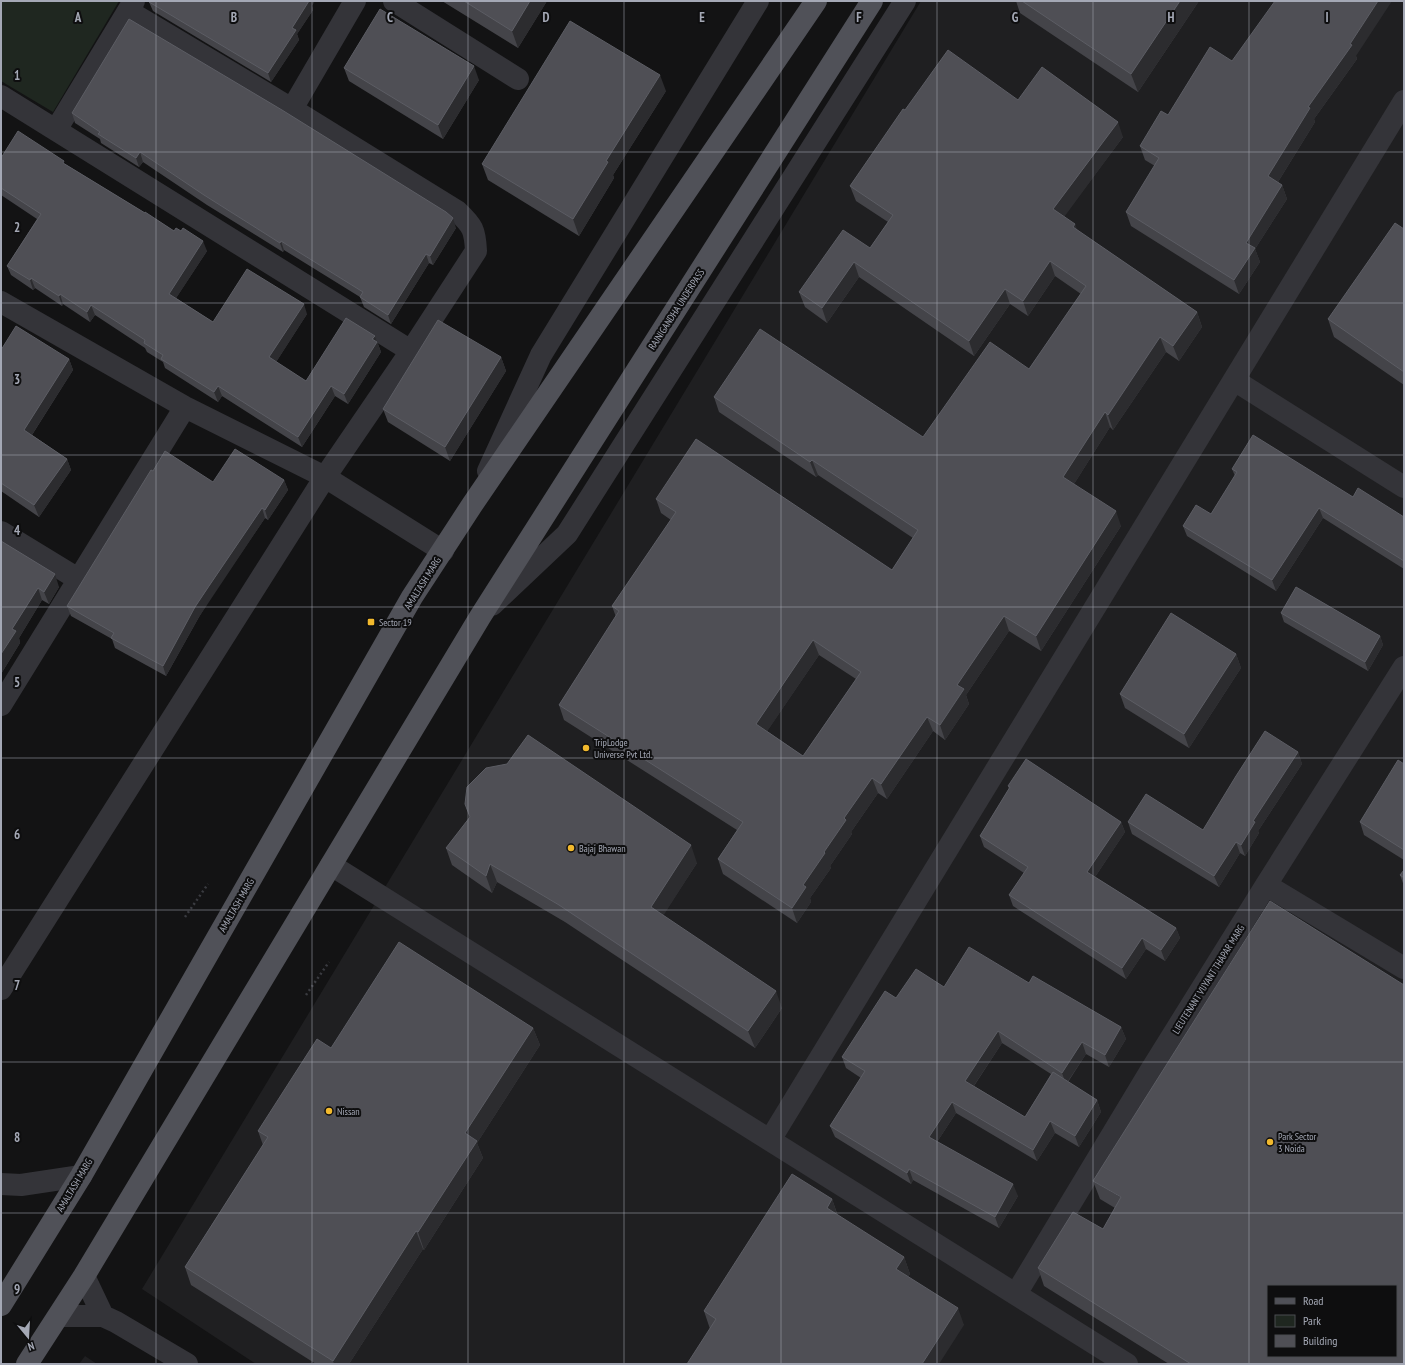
<svg xmlns="http://www.w3.org/2000/svg" width="1405" height="1365" viewBox="0 0 1405 1365" font-family="'PT Sans Narrow',sans-serif">
<style>
.built{fill:#1f1f21;fill-rule:evenodd}
.green{fill:#1f2720}
.lines{fill:none;stroke-linecap:round;stroke-linejoin:round}
.path{stroke:#3a3b40;stroke-width:2.5;stroke-dasharray:2 3;stroke-linecap:butt}
.minor{stroke:#343439;stroke-width:22}
.major{stroke:#505158;stroke-width:22}
.wall{fill:#444449;fill-rule:evenodd}
.shaded-wall{fill:#2c2c2f}
.building{fill:#4f4f55;stroke:#5c5d64;fill-rule:evenodd}
.grid{fill:none;stroke:#a4a8b5;stroke-width:1;stroke-opacity:0.55}
.poi-dot{fill:#f2b92d;stroke:#0e0e0f;stroke-width:1.5}
.labels{text-anchor:middle;stroke-width:4;stroke-linejoin:round;paint-order:stroke}
.street-label{font-size:10px;fill:#a4a8b5;stroke:#0e0e0f}
.poi-label{font-size:10px;fill:#a4a8b5;stroke:#0e0e0f;text-anchor:start}
.grid-label{font-size:13px;text-anchor:middle;font-weight:bold;fill:#a4a8b5;stroke:#0e0e0f;stroke-width:4;stroke-linejoin:round;paint-order:stroke}
</style>
<rect width="100%" height="100%" fill="#131314"/>
<path class="built" d="M921 1H1404V1364H256L142 1289ZM1268 1286H1396V1356H1268Z
M85 1356 97 1364H79Z"/>
<path class="green" d="M1 1H119L53 112 1 81Z"/>
<g class="lines">
<path class="path" d="M185 917 208 884
M306 995 329 962"/>
<path class="minor" d="M394 1 518 79
M1 96 411 351
M292 109 355 1
M56 130 134 1
M1 302 185 407 325 477 443 551
M1234 380 1404 487
M488 471 541 355 758 1
M1 532 78 579
M492 605 567 534 905 1
M1 705 185 407
M331 865 1127 1364
M1266 885 1404 968
M1 989 325 477 411 351 476 251C475 230 473 226 457 211L292 109 128 11
M770 1140 1404 101
M1 1184 21 1185 81 1176
M84 1276 103 1316
M1016 1294 1151 1070 1266 885 1404 667
M59 1316H103L116 1322 187 1364"/>
<path class="major" d="M1 1305 81 1176 412 597 472 505 816 1
M27 1364 84 1276 480 617 872 1"/>
</g>
<path class="wall" d="M442 1H547L518 48Z
M1016 1H1199L1138 92 1020 13Z
M149 2 312 6 313 10 297 34 299 40 271 82 153 11Z
M1356 56 1357 59 1314 119 1315 122 1278 182 1282 185 1287 199 1255 249 1260 262 1239 294 1131 226 1126 212 1155 166 1145 160 1140 146 1168 115 1232 61Z
M344 68 479 80 443 139 349 81Z
M666 91 613 175 614 178 579 236 488 180 482 164Z
M1018 100 1123 137 1064 216 1077 230 1197 312 1202 327 1179 361 1166 352 1113 430 1110 427 1074 484 1121 526 1041 651 1009 631 966 695 969 704 945 740 933 731 887 799 878 793 851 832 852 834 830 866 831 868 810 898 811 902 797 923 723 874 718 859 737 830 564 720 559 705 616 617 612 606 671 520 661 513 656 499 892 570 913 538 818 475 816 477 719 412 714 397 923 437 1029 369 1081 294 1055 276 1028 316 1010 304 974 356 859 277 827 323 805 307 799 292 870 248 888 222 856 201 850 186 905 110ZM819 655 856 679 803 756 767 731Z
M72 113 456 228 433 265 429 263 391 324 364 307 360 297 284 250 283 252 207 205 143 162 139 167 101 143 100 139 75 123Z
M1 158 65 164 207 251 176 298 213 322 307 314 276 362 306 381 375 336 381 352 348 404 335 396 302 447 222 396 218 402 165 368 163 362 147 352 145 348 95 315 90 322 63 304 62 306 35 288 33 290 11 275 7 266 37 219 1 195Z
M1404 229V385L1334 337 1328 319Z
M1 350 69 359 73 370 32 435 67 459 71 470 39 517 1 491Z
M501 357 506 371 450 461 388 422 383 409Z
M1232 469 1353 497 1404 517V569L1323 518 1276 591 1187 536 1183 526 1211 514 1235 476Z
M284 480 288 490 268 520 265 518 212 596 199 617 166 676 115 648 112 639 71 616 67 606 213 482Z
M1 541 59 587 49 604 42 600 19 638 20 643 1 674Z
M1281 613 1380 636 1383 645 1368 671 1284 622Z
M1236 654 1241 668 1189 748 1125 708 1120 694Z
M1298 752 1302 764 1258 831 1259 833 1245 856 1240 853 1219 887 1132 834 1128 822 1203 830Z
M1404 764V860L1364 835 1360 822Z
M1008 786 1121 822 1125 832 1095 877 1176 928 1180 938 1165 961 1146 949 1126 979 1013 906 1009 895 1024 873 984 847 980 836 1009 789Z
M446 848 697 863 663 915 782 1008 755 1048 565 922 497 882 492 893 452 865Z
M1404 870V886L1400 875Z
M1029 983 1121 1027 1126 1039 1109 1067 1086 1054 1068 1082 1097 1100 1101 1112 1079 1147 1055 1133 1037 1161 956 1113 937 1142 1018 1196 999 1228 913 1180 911 1184 835 1137 830 1126 861 1078 846 1068 842 1057 896 998 944 987ZM1002 1043 1051 1074 1025 1117 974 1086Z
M533 1028 540 1045 477 1143 483 1158 424 1250 423 1249 349 1364H316L191 1285 185 1267 263 1145 258 1131 331 1048Z
M1093 1181 1404 1364H1169L1044 1286 1038 1268 1103 1229 1115 1208 1100 1199Z
M832 1199 838 1216 904 1257 910 1274 908 1277 964 1325 710 1329 704 1311Z"/>
<path class="shaded-wall" d="M308 1H315L312 6 313 10 297 34 299 40 271 82 268 73 292 28Z
M530 1H547L518 48 512 31Z
M1180 1H1199L1138 92 1131 74Z
M1378 1H1392L1356 56 1357 59 1314 119 1315 122 1273 190 1268 176 1308 107Z
M474 66 479 80 443 139 438 125Z
M660 75 666 91 613 175 614 178 579 236 573 219 606 161Z
M1118 122 1123 137 1059 224 1053 209Z
M140 152 143 162 139 167 136 158Z
M1282 185 1287 199 1255 249 1260 262 1239 294 1234 280 1246 243Z
M453 218 456 228 433 265 430 256Z
M1075 224 1081 239 1073 227Z
M203 241 207 251 173 303 169 294Z
M281 241 284 250 283 252 280 243Z
M426 254 429 263 391 324 388 315Z
M1050 261 1055 276 1028 316 1023 301Z
M854 262 859 277 827 323 822 308Z
M31 278 35 288 33 290 30 280Z
M1005 289 1010 304 974 356 969 341Z
M60 294 63 304 62 306 59 296Z
M304 304 307 314 273 367 269 357Z
M91 305 95 315 90 322 87 312Z
M1197 312 1202 327 1179 361 1173 346Z
M375 336 381 352 348 404 344 394Z
M1160 337 1166 352 1113 430 1108 415Z
M501 357 506 371 450 461 445 447Z
M69 359 73 370 28 441 24 430Z
M218 386 222 396 218 402 214 392Z
M331 386 335 396 302 447 298 437Z
M1105 412 1110 427 1069 492 1063 477Z
M67 459 71 470 39 517 34 505Z
M812 460 818 475 816 477 810 462Z
M284 480 288 490 268 520 265 510Z
M262 508 265 518 199 617 166 676 163 666 195 607Z
M1319 508 1323 518 1276 591 1272 580Z
M1116 511 1121 526 1041 651 1036 636Z
M55 574 59 587 49 604 44 592Z
M38 588 42 600 19 638 20 643 1 674V654L12 629Z
M1004 616 1009 631 966 695 969 704 945 740 940 725 957 685Z
M1380 636 1383 645 1368 671 1365 662Z
M813 640 819 655 762 739 756 724Z
M1236 654 1241 668 1189 748 1184 734Z
M927 717 933 731 887 799 881 784Z
M1298 752 1302 764 1258 831 1259 833 1245 856 1241 845 1253 821Z
M872 778 878 793 851 832 852 834 830 866 831 868 810 898 811 902 797 923 792 908 803 885 844 818Z
M1121 822 1125 832 1091 883 1087 872Z
M1236 842 1240 853 1219 887 1214 876Z
M691 845 697 863 658 924 651 907Z
M490 864 497 882 492 893 486 876Z
M1176 928 1180 938 1165 961 1161 950Z
M1142 938 1146 949 1126 979 1122 968Z
M776 991 782 1008 755 1048 748 1031Z
M1121 1027 1126 1039 1109 1067 1105 1055Z
M533 1028 540 1045 477 1143 483 1158 424 1250 418 1232 465 1133Z
M998 1031 1002 1043 969 1093 965 1081Z
M1082 1042 1086 1054 1066 1084 1062 1073Z
M1097 1100 1101 1112 1079 1147 1075 1136Z
M952 1102 956 1113 933 1148 929 1137Z
M1050 1121 1055 1133 1037 1161 1033 1150Z
M909 1169 913 1180 911 1184 907 1173Z
M1013 1184 1018 1196 999 1228 995 1217Z
M832 1199 838 1217 827 1208Z
M416 1231 423 1249 349 1364H334L333 1361Z
M904 1257 910 1274 902 1286 896 1269Z
M958 1308 964 1325 939 1364H922Z"/>
<path class="building" d="M150 1H309L292 28 296 30 268 73 149 2Z
M464 1H530L512 31Z
M1022 1H1180L1131 74Z
M1275 1H1378L1350 44 1352 45 1308 107 1310 108 1268 176 1282 185 1246 243 1255 248 1234 280 1126 212 1159 158 1140 146 1161 111 1168 115 1210 47 1232 61Z
M380 9 474 66 438 125 344 68Z
M129 19 282 110 446 212 453 218 430 256 426 254 388 315 360 297 363 292 281 241 280 243 204 195 140 152 136 158 98 134 100 132 72 113Z
M570 21 660 75 606 161 608 162 573 219 482 164Z
M948 50 1018 100 1042 67 1118 122 1053 209 1075 224 1073 227 1197 312 1173 346 1160 337 1108 415 1105 412 1063 477 1116 511 1036 636 1004 616 957 685 964 689 940 725 927 717 881 784 872 778 844 818 846 820 824 852 825 853 803 885 806 887 792 908 718 859 743 822 559 705 619 611 612 606 676 512 656 499 696 439 892 570 918 530 812 460 810 462 714 397 760 329 923 437 990 342 1029 369 1086 286 1050 261 1023 301 1005 289 969 341 854 262 822 308 799 292 843 230 870 248 893 215 850 186 903 109 905 110ZM813 640 861 672 803 756 756 724Z
M18 131 64 161 63 163 145 213V212L174 231 176 228 181 231 183 228 203 241 169 294 213 322 247 269 304 304 269 357 306 381 346 318 375 336 372 339 377 342 344 394 331 386 298 437 218 386 214 392 161 359 163 355 144 343 145 340 91 305 87 312 60 294 59 296 31 278 30 280 7 266 41 214 1 188V158Z
M1395 223 1404 229V372L1328 319Z
M438 320 501 357 445 447 383 409Z
M16 326 69 359 24 430 67 459 34 505 1 483V350Z
M1253 435 1353 497 1358 488 1404 517V561L1319 508 1272 580 1183 526 1196 505 1211 514 1237 472 1232 469Z
M235 449 284 480 265 510 262 508 209 586 195 607 163 666 111 638 114 633 67 606 151 470 153 471 165 451 213 482Z
M1 541 55 574 44 592 38 588 12 629 16 631 1 654Z
M1296 587 1380 636 1365 662 1281 613Z
M1171 613 1236 654 1184 734 1120 694Z
M1265 731 1298 752 1253 821 1255 822 1241 845 1236 842 1214 876 1128 822 1146 794 1203 830 1236 776Z
M528 735 691 845 651 907 776 991 748 1031 559 905 490 864 486 876 446 848 470 817 465 804 467 787 486 768 507 764Z
M1026 759 1121 822 1087 872 1176 928 1161 950 1142 938 1122 968 1009 895 1028 867 980 836 1010 787 1008 786Z
M1398 760 1404 764V850L1360 822Z
M1404 870V878L1400 875Z
M1270 901 1404 985V1364H1191L1038 1268 1073 1212 1103 1229 1121 1197 1093 1181ZM1268 1286H1396V1356H1268Z
M399 942 533 1028 465 1133 477 1141 418 1232 416 1231 333 1361 185 1267 268 1137 258 1131 317 1039 331 1048Z
M969 947 1029 983 1033 976 1121 1027 1105 1055 1082 1042 1062 1073 998 1031 965 1081 1025 1117 1053 1072 1097 1100 1075 1136 1050 1121 1033 1150 952 1102 929 1137 1013 1184 995 1217 909 1169 907 1173 830 1126 865 1071 842 1057 885 991 896 998 916 969 944 987Z
M792 1174 832 1199 827 1208 904 1257 896 1269 958 1308 922 1364H687L716 1319 704 1311Z"/>
<path class="grid" d="M156 1V1364M312 1V1364M468 1V1364M624 1V1364M781 1V1364M937 1V1364M1093 1V1364M1249 1V1364M1 152H1404M1 303H1404M1 455H1404M1 607H1404M1 758H1404M1 910H1404M1 1062H1404M1 1213H1404"/>
<g class="poi-dot">
<rect x="367" y="618" width="8" height="8" rx="2"/>
<circle cx="586" cy="748" r="4"/>
<circle cx="571" cy="848" r="4"/>
<circle cx="329" cy="1111" r="4"/>
<circle cx="1270" cy="1142" r="4"/>
</g>
<g class="labels">
<g class="street-label">
<text transform="translate(676 309) rotate(-57)" y="4">RAJNIGANDHA UNDERPASS</text>
<text transform="translate(422 583) rotate(-58)" y="4">AMALTASH MARG</text>
<text transform="translate(236 905) rotate(-60)" y="4">AMALTASH MARG</text>
<text transform="translate(1208 979) rotate(-58)" y="4">LIEUTENANT VIJYANT THAPAR MARG</text>
<text transform="translate(74 1185) rotate(-59)" y="4">AMALTASH MARG</text>
</g>
<g class="poi-label">
<text x="379" y="626">Sector 19</text>
<text x="594" y="746">TripLodge<tspan x="594" dy="12">Universe Pvt Ltd.</tspan></text>
<text x="579" y="852">Bajaj Bhawan</text>
<text x="337" y="1115">Nissan</text>
<text x="1278" y="1140">Park Sector<tspan x="1278" dy="12">3 Noida</tspan></text>
</g>
</g>
<g class="grid-label">
<text x="78" y="22">A</text>
<text x="234" y="22">B</text>
<text x="390" y="22">C</text>
<text x="546" y="22">D</text>
<text x="702" y="22">E</text>
<text x="859" y="22">F</text>
<text x="1015" y="22">G</text>
<text x="1171" y="22">H</text>
<text x="1327" y="22">I</text>
<text x="17" y="80">1</text>
<text x="17" y="232">2</text>
<text x="17" y="384">3</text>
<text x="17" y="535">4</text>
<text x="17" y="687">5</text>
<text x="17" y="839">6</text>
<text x="17" y="990">7</text>
<text x="17" y="1142">8</text>
<text x="17" y="1294">9</text>
</g>
<rect width="1405" height="1365" fill="none" stroke="#a4a8b5" stroke-width="4"/>
<rect x="1267" y="1285" width="130" height="72" fill="#0e0e0f" stroke="#4a4c51"/>
<rect x="1275" y="1298" width="20" height="6" fill="#505158" stroke="#4a4c51"/>
<text x="1303" y="1305" font-size="12" fill="#a4a8b5">Road</text>
<rect x="1275" y="1315" width="20" height="12" fill="#1f2720" stroke="#4a4c51"/>
<text x="1303" y="1325" font-size="12" fill="#a4a8b5">Park</text>
<rect x="1275" y="1335" width="20" height="12" fill="#4f4f55" stroke="#4a4c51"/>
<text x="1303" y="1345" font-size="12" fill="#a4a8b5">Building</text>
<g transform="translate(28 1337) rotate(162)" stroke="#0e0e0f" stroke-width="3" paint-order="stroke">
<path d="M0-3L7 15L0 10L-7 15Z" fill="#a4a8b5"/>
<text y="-6" font-size="11" font-weight="bold" text-anchor="middle" fill="#a4a8b5">N</text>
</g>
</svg>
